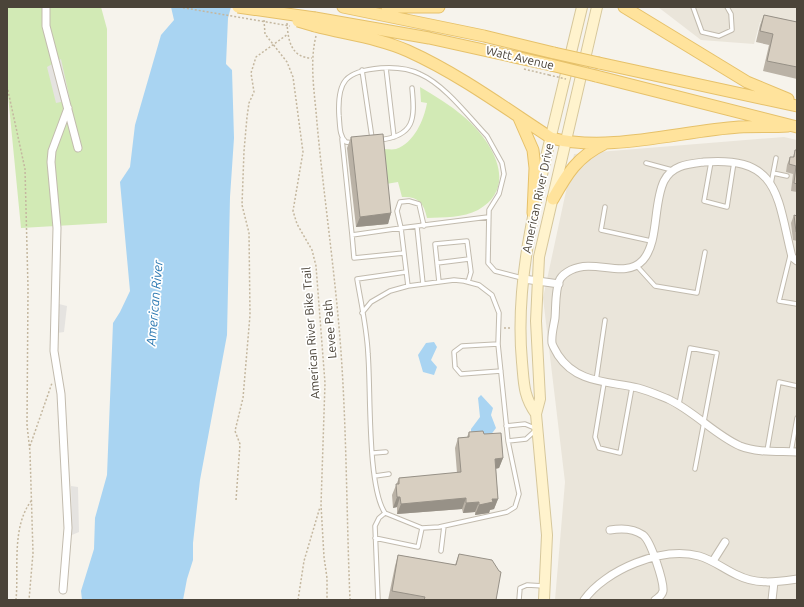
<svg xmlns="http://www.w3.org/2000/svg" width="804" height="607" viewBox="0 0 804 607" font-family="Ubuntu,sans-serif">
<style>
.residential{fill:#eae5da}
.green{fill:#d2eab5}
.parking{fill:#e5e3e0}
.water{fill:#a9d4f2}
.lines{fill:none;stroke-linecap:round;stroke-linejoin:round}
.lane-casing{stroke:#c2bbae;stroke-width:5.5}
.street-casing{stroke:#c2bbae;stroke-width:9}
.secondary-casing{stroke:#d6c79b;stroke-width:12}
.primary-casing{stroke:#e6c16a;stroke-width:13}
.path{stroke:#c4b79f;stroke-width:1.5;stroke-dasharray:2 2;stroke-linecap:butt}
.lane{stroke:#fff;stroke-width:3.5}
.street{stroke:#fff;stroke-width:7}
.secondary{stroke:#fff3cd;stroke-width:10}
.primary{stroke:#ffe39c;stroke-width:11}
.primary-bridge-casing{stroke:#e6c16a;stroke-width:13;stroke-linecap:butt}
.path-bridge{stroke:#c4b79f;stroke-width:1.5;stroke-dasharray:2 2;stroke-linecap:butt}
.primary-bridge{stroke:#ffe39c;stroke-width:11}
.wall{fill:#bab2a6}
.shaded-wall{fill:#979187}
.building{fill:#d8cfc1;stroke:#979187}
.labels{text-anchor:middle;stroke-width:3.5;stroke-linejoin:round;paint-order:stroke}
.street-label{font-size:12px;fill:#4b4439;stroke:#fff}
.water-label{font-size:13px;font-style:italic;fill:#2e7ab2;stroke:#fff}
</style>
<rect width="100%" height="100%" fill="#f6f3ec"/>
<path class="residential" d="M658 7H797V31L760 22 754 44 701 40Z
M784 137 797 140V600H555L565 482 543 298 574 154Z"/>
<path class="green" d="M7 7H101L107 29V223L21 228 7 85Z
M420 87C435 96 450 105 463 116 490 138 521 186 478 210 463 218 444 217 427 218 424 203 418 196 402 197L398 182 386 184 383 149C386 149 392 150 396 149 414 143 424 120 427 103L421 102Z"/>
<path class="parking" d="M61 59 70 100 56 103 47 67Z
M59 304 67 306 64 332 57 333Z
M71 486 78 487 79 532 72 535Z"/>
<path class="water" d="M171 7H231L228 18 226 64 232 70 234 138 230 197 227 335 200 480 193 543V560L187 579 183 600H82L81 591 94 549 95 518 107 475 113 323 120 312 130 291 120 182 130 167 135 125 161 35 174 20Z
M434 342 437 347 431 360 437 367 434 375 423 372 418 355 426 343Z
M481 395 493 408 491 415 496 428 490 436 479 437 471 432V429L480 417 478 398Z"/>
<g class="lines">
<defs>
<path id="lane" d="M693 7 702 32 719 36 732 30 731 14 727 7
M386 68 394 137
M362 70 372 138
M342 139 352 235 401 228 397 211 400 202 409 201 419 204 424 226
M379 140C415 136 415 119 412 88
M353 143 346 142C339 136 340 125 339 116 337 81 345 71 381 68 395 67 408 68 420 74 445 85 468 116 487 136L502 163 504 174 499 194 489 210 488 263 495 271 522 278
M711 162 704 201 727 207 734 162
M646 163 672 170
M773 173 787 176
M771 184 776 158
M605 207 601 230 651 241
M417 227 423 284
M352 235 354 258 404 253
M790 256 779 301 797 304
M437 263 469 259
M636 265 655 286 697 293 705 252
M439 282 435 244 467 241 471 272 468 282
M408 286 401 228 488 217
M362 313 371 302 390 291 408 286 454 280 464 281 479 285 492 295 499 313 498 344 508 441 519 494 515 507 507 512 439 527 422 528 385 513 379 518 375 526 378 600
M498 344 462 346 454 352 455 367 461 374 501 371
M596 381 605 320
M604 383 595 437 599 448 620 453 632 387
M679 404 690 348 717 353 695 469
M506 426 525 424 537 429 526 439 508 441
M767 451 779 382 797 386
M791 452 797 418
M373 453 386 452
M375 476 389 474
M385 513C367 486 371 390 368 354 367 329 361 303 357 279L406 272
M375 538 418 547 422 528
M441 551 444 526
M519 600 520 588 527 585 544 586"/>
<path id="street" d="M46 7V26L78 148
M797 261 792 257C777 197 780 156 704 162 688 164 672 165 664 181 653 203 659 242 643 260 625 280 595 258 571 270 567 272 563 274 560 279 555 289 556 306 555 318 554 325 551 335 552 343 553 347 556 351 558 355 577 384 609 381 638 388 649 391 658 395 668 399 694 411 715 435 740 446 758 453 779 451 797 452
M524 279 559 284
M610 530C621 528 633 528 643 535 651 541 664 582 663 591 662 596 659 597 655 600
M713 561 725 542
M63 590 68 528 61 394 54 351 57 228 51 162 52 151 68 108
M584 600C605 570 662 546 699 556 713 560 724 569 737 575 757 585 776 582 797 579
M772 600 774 582"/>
<path id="secondary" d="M536 414C523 396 524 382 522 362 515 287 533 213 550 140 561 96 571 51 582 7
M544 600 547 535 536 414 540 399 536 321 539 257 597 7"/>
<path id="primary" d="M343 7 484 36 554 53
M387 7H439
M624 7 747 82 788 99
M315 18 429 38 551 65
M315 26C345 34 379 38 408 51 459 74 505 108 551 138 609 153 680 131 739 127 755 126 772 127 788 126
M599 63 797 106
M596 76 797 127
M519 118 533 150 535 168 533 213
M553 199C567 174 577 157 604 144"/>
</defs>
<use href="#lane" class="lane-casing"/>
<use href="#street" class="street-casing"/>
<use href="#secondary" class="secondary-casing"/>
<use href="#primary" class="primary-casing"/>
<path class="path" d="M264 20 265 34 287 62 293 77 303 152 293 211 297 224 312 250 316 266 325 383 321 505 324 557 327 578V600
M287 23C288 40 291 58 312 58
M316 36C309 64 315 95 317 123 323 188 332 251 338 316 347 410 346 505 350 600
M524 69 549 75
M7 86 25 169 28 288 27 425 30 452 33 553 29 600
M504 328H512
M30 446 52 383
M236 500 240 444 235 431 243 398 250 315 249 233 242 205 244 151 247 117 249 103 254 92 251 73 256 57 288 34
M16 600C19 569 11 526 32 500
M298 600 304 561 320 507"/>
<use href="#lane" class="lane"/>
<use href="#street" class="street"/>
<use href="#secondary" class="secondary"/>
<use href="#primary" class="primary"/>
<defs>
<path id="primary-bridge" d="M238 7 315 18
M298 21 315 26
M554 53 599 63
M551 65 596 76"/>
</defs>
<use href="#primary-bridge" class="primary-bridge-casing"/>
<path class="path-bridge" d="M179 7 290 26
M549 75 566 79"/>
<use href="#primary-bridge" class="primary-bridge"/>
</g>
<path class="wall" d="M764 15 797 22V79L763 71 769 45 756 42 760 25Z
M351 137 391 213 388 224 356 227 347 148Z
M795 150H797V192L791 191 793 174 786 172 787 165 790 157H793Z
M794 215 797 216V241L793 240 791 223Z
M469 432 503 458 499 468 496 469 498 499 494 509 490 510 489 513 475 515V512L463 513 462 509 397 514V507L393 508 392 495 399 478 457 473 455 448 458 438 467 437Z
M459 554 496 600H388L395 566 398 555 455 565Z"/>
<path class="shaded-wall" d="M391 213 388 224 356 227 360 217Z
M503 458 499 468 491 469 495 459Z
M397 497H400L397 507 393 508Z
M466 498 462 509 397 514 401 504Z
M492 499H498L494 509 490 510 489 513 475 515 479 505Z
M479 502 475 512 463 513 466 503Z"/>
<path class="building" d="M764 15 797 22V67L767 61 773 34 760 31Z
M383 134 391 213 360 217 351 137Z
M795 150H797V184L794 183 796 166 789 164 790 157H794Z
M794 215 797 216V233L796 232Z
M483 431 484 434 501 433 503 458 495 459 498 499H492L493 502 479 505V502L466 503V498L401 504 400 497H397L396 484H399V478L461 472 458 438 469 437V432Z
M459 554 492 560 499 571 501 572 496 600H424L425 597 392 591 398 555 456 565Z"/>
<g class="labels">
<g class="street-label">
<text transform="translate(520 58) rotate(13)" y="4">Watt Avenue</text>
<text transform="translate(538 198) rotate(-78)" y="4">American River Drive</text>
<text transform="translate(330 329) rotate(-95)" y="4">Levee Path</text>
<text transform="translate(311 333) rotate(-94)" y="4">American River Bike Trail</text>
</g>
<g class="water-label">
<text transform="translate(154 303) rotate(-85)" y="5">American River</text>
</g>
</g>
<rect width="804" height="607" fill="none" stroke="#4b4439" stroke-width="16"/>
</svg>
